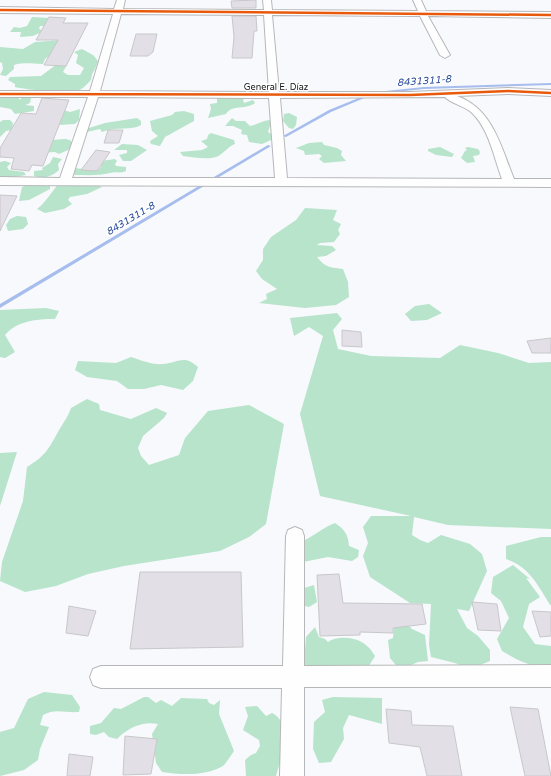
<svg xmlns="http://www.w3.org/2000/svg" width="551" height="776" viewBox="0 0 551 776" font-family="'Varela Round',sans-serif">
<style>
.forest{fill:#b7e4ca}
.lines{fill:none;stroke-linecap:round;stroke-linejoin:round}
.stream{fill:#a6bded;fill-rule:evenodd}
.building{fill:#e2dfe7;stroke:#c8c8ca}
.minor-casing{stroke:#b6b7b9;stroke-width:2}
.minor{fill:#fefeff;fill-rule:evenodd}
.cycleway-casing{stroke:#fff;stroke-width:4}
.cycleway{stroke:#e8590c;stroke-width:2.5}
.labels{text-anchor:middle;stroke-width:3;stroke-linejoin:round;paint-order:stroke}
.far-street-label{font-size:9px;fill:#161718;stroke:#fff}
.far-water-label{font-size:10px;font-style:italic;fill:#2a4c9c;stroke:#fff}
</style>
<rect width="100%" height="100%" fill="#f7f9fc"/>
<path class="forest" d="M32 17 50 18V26H40L39 29 44 31 33 36 20 37 21 32H10L14 27 20 28 27 26Z
M63 40 59 50 45 59 43 64C32 64 25 62 14 65V69L6 76 0 75 3 69 2 63 0 62V47L23 49 35 42Z
M82 49 93 55 98 61 95 69 92 74 91 80C88 83 83 89 79 90 67 94 28 90 15 87V84L8 80 10 77 41 76 61 61 70 59 63 72 68 75H80L84 68 76 63 78 55 74 52Z
M226 96 246 97 243 100 244 103 253 100 255 103C246 110 232 104 226 114L208 118 211 109 210 104 217 103V98Z
M19 97V100L23 97 31 98 30 103 25 105 34 106V111L15 114 11 109 0 107V98Z
M80 109 79 120 75 124 58 125 63 110 70 112Z
M184 111 194 114V121L165 137 160 146 151 144 150 141 158 136 152 131 150 121 172 115 175 112Z
M289 113 297 117 296 125 293 129 289 128 283 121 284 114Z
M137 118 141 121V125C132 131 116 126 102 132L100 129 87 132 86 129 105 123Z
M232 118 236 121H245L250 126C258 125 261 120 272 120L268 132 271 134V140L262 144 249 142 247 135 241 134 242 130 233 126H225Z
M3 120H10L13 123 12 130 6 131 0 137V122Z
M211 133 234 140 235 144C228 146 224 154 216 157 207 160 193 157 183 156L180 152 202 150 208 147 201 141 207 139 208 135Z
M65 139 70 140 74 145 68 150 59 154 55 152 40 153 51 140Z
M322 142 324 145 337 148 342 151 341 155 346 161 324 163 319 159 322 156 319 154 305 155 304 151 296 148 309 143Z
M122 144 138 145 147 150 131 161H123L119 155 127 153V150H114Z
M440 147 454 154 452 157 436 155 428 151V149Z
M468 147 478 149 480 152 479 155 473 156 475 162 467 163 461 158 465 151 467 150 465 148Z
M53 157 62 159 58 164 59 170C51 177 44 179 34 176V171L43 170 42 168 50 163Z
M115 159 117 161 115 164 116 166 126 167V171C120 174 116 171 110 173 98 176 87 175 74 175L75 168 97 171 101 167V161Z
M5 161 11 163 7 167 9 170 24 172 26 175 8 178 0 176V162Z
M91 183 102 187 87 194 70 197 68 200 72 204 64 209 45 213 37 209C45 203 52 192 58 184Z
M28 185H50V189L29 200 19 201 22 187Z
M305 208 337 210 333 220 341 224 338 230 340 234 334 242 320 243 317 245 332 246 336 250 326 256 317 257C324 267 332 268 343 269L348 282 349 297 336 305 305 308 259 303 267 299 266 294 277 289 262 279 256 271 263 260V249L271 237 296 220Z
M17 216 26 217 28 224 23 229 8 231 6 225 10 219Z
M429 304 442 313 427 320 411 321 405 314 415 306Z
M46 308 59 311 55 319C36 319 17 321 5 335L15 352 5 358 0 357V310Z
M337 313 342 319 333 330 338 349 371 356 440 358 460 345 498 353 529 363 551 362V529L448 525 414 517 412 535 420 540 428 543 441 535 470 544 482 554 487 571 469 611 457 609 467 628 478 636 490 650V661L470 669 455 663 431 657 429 645 431 604 410 603 370 577 363 556 368 543 363 527 371 516H411L320 496 300 414 323 336 309 327 294 336 290 318Z
M131 357C140 360 152 365 163 364 178 363 184 354 198 367L193 381 183 390 161 385 144 389H128L117 381 87 377 75 370 78 361 116 363Z
M87 399 99 404 100 410 131 419 156 408 167 413 164 418 143 436 138 448 141 456 149 465 179 455 185 438 208 411 249 405 284 424 266 524 249 537 220 551 124 566 88 574 56 586 25 592 0 581 2 562 23 501 27 467C45 456 48 450 58 432 63 423 68 417 71 408Z
M17 452 0 506V453Z
M335 523C345 530 348 534 349 546L359 550 358 557 352 561 328 557 303 562 301 542C314 536 322 528 335 523Z
M541 537H551V606C538 586 530 567 506 559V546Z
M513 565 530 579 526 578 540 597 529 604 523 627 535 644 551 646V673L518 660 502 651 497 639 509 618 501 601 491 593 493 577Z
M314 585 317 602 309 607 301 605V589Z
M404 621 412 629 425 635 428 661 418 662 400 670 390 658 388 640 393 638 394 625Z
M315 627 319 637 325 639 328 642C338 635 358 637 367 646 370 648 373 653 375 656L359 682 344 688 333 684 310 671 304 663 306 637Z
M44 692 72 695 80 707 79 712C65 713 55 708 43 715L40 725 49 727 40 749 38 760 24 770 0 776V732L14 728 28 699Z
M144 697H148L156 703 161 700 172 706 181 698 207 699 209 703 214 705 220 700 219 714 234 751C231 755 227 762 223 766 206 776 182 775 162 772L156 763 152 734 158 724C142 721 128 728 117 739L109 737 104 732 96 735 90 734V726L101 723 114 708 121 709Z
M333 697 382 698V724L349 715 343 728 344 739 331 762 319 763 313 749 314 722 325 712 322 700Z
M257 706 266 716 272 713C293 723 281 758 276 776H246L245 760 251 755 256 753 260 746 259 740 243 730 248 716 245 707Z"/>
<g class="lines">
<path class="stream" d="M551 83V85L424 89 376 94 374 93 376 92 424 87Z
M366 95 369 96 331 112 286 137 283 136 329 110Z
M268 145 271 146 0 308V304Z"/>
</g>
<path class="building" d="M256 0V8H232L231 1Z
M232 16H256L257 31H254L252 58H232L234 37Z
M49 17 66 18 63 23H88L66 66 44 65 58 40H36Z
M136 34H157L153 52 148 56H130Z
M42 98 69 100 43 166 32 165 29 171 11 169 14 158 0 157V148L21 113 36 114Z
M108 130H123L119 143H104Z
M96 150 110 152 97 171 81 170Z
M0 195 17 196 0 231Z
M342 330 361 332 362 347 342 346Z
M551 338V353H532L527 341Z
M140 572H241L243 647 130 649Z
M339 574 343 603 422 604 426 624 393 628V633L360 632V635L320 636 317 575Z
M472 602 497 604 501 631 478 630Z
M69 606 96 611 88 636 66 633Z
M532 611 551 612V636L540 637Z
M510 707 538 709 551 776H525Z
M386 709 411 711 412 725 453 726 462 776H427L420 747 389 743Z
M125 736 157 739 151 774 123 775Z
M69 754 93 757 90 776H67Z"/>
<g class="lines">
<defs>
<path id="minor" d="M117 0H125L123 9 264 10 263 0H271L272 10 418 11 413 0H421L426 11 551 12V18L428 16 450 55 445 58 440 55 420 16 272 15 279 92H410L508 88 551 90V96L508 94 457 96C493 109 501 147 514 179H551V187L0 185V177L60 178 88 97H0V91H90L113 14 0 13V7L114 9ZM121 14 264 15 269 92 100 91ZM98 97 269 98 275 178H72ZM445 97C450 103 464 106 471 112 489 128 494 158 502 179L287 178 280 98Z
M295 527 302 530 304 536V666L551 665V687H304V776H280L282 688H101L93 685 90 677 93 669 101 666H283L286 536 288 530Z"/>
</defs>
<use href="#minor" class="minor-casing"/>
<use href="#minor" class="minor"/>
<defs>
<path id="cycleway" d="M0 10 551 15
M0 94 410 95 508 91 551 93"/>
</defs>
<use href="#cycleway" class="cycleway-casing"/>
<use href="#cycleway" class="cycleway"/>
</g>
<g class="labels">
<g class="far-street-label">
<text x="276" y="90">General E. Díaz</text>
</g>
<g class="far-water-label">
<text transform="translate(424 80) rotate(-4)" y="4">8431311-8</text>
<text transform="translate(130 218) rotate(-31)" y="4">8431311-8</text>
</g>
</g>
</svg>
